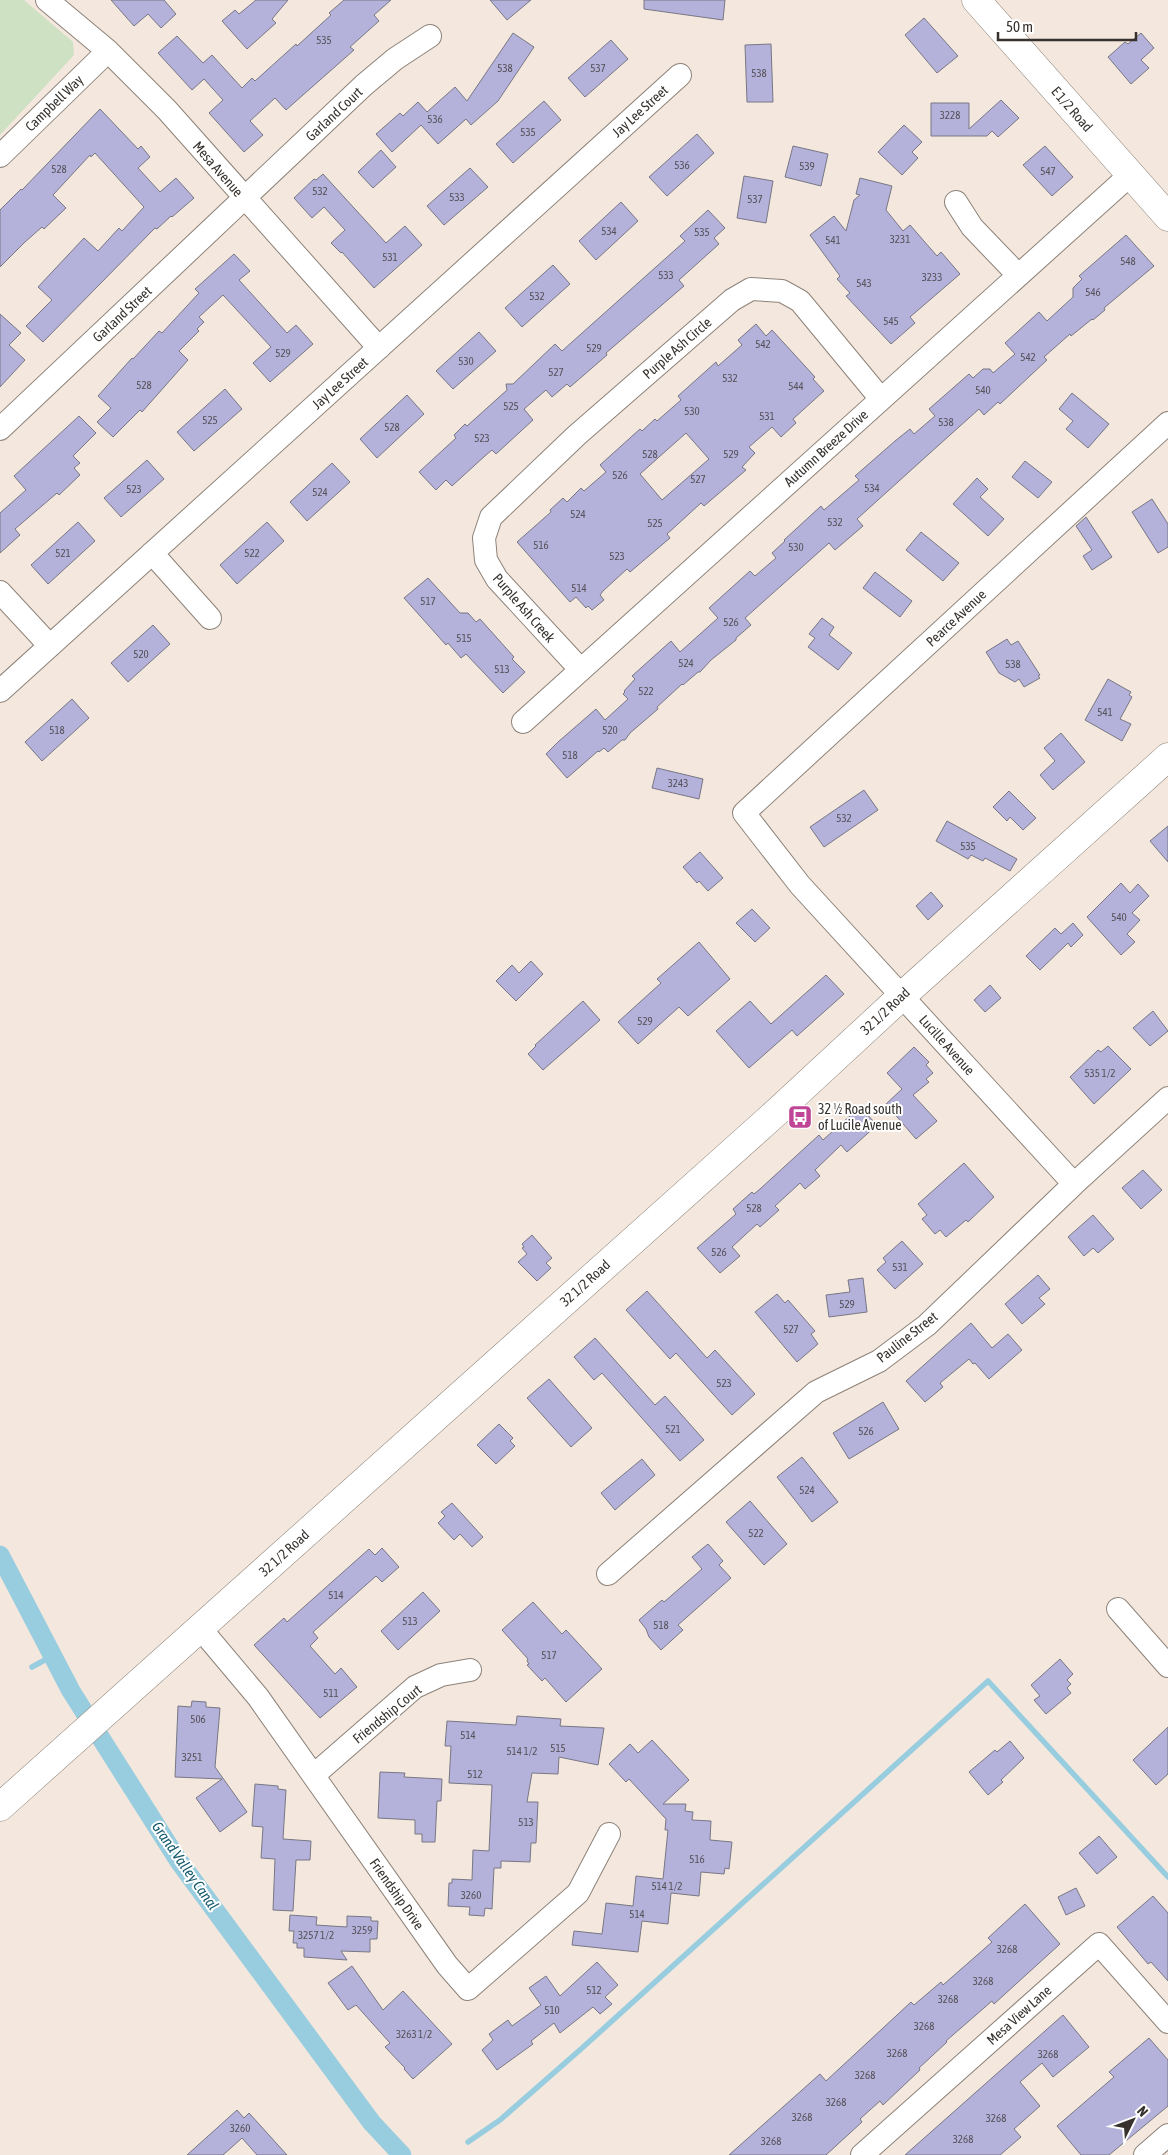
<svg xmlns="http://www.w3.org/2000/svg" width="1168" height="2155" viewBox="0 0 1168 2155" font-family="'Asap Condensed',sans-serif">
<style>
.green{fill:#cfe1c3}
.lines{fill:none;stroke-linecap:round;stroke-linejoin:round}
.stream{stroke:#98cddf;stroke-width:5.5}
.canal{stroke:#98cddf;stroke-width:19}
.building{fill:#b4b1db;stroke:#787783;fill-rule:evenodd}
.street-casing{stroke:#8d8279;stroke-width:24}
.secondary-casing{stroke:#8d8279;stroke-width:29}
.street{stroke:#fff;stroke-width:22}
.secondary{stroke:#fff;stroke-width:28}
.labels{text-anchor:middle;stroke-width:4;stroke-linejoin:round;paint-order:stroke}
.number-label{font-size:11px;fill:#565259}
.street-label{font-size:14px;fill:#37322e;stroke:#fff}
.poi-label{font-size:14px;fill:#37322e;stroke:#fff;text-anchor:start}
.water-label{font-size:15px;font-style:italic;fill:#155a6d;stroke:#fff}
</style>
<rect width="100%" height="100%" fill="#f4e8de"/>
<path class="green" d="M0 0H24L73 42 74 55 0 135Z"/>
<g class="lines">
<path class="stream" d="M0 1564 3 1563
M32 1667 52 1656
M468 2142 500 2120 581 2049 988 1681 1168 1877"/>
<path class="canal" d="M0 1555 71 1691 178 1860 372 2123 402 2155"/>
</g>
<path class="building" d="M111 0H164L176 14 161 28 148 14 134 26Z
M256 0H288L272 19 276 23 247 49 222 21 235 10 239 14Z
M344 0H391L374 15 379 21 350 47 354 50 286 110 275 98 250 121 263 135 244 152 209 113 223 100 204 79 192 90 158 53 177 36 203 63 212 55 242 88 252 78 255 81 296 44 297 46 331 15 329 13Z
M490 0H531L507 20Z
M644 0H725L723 20 644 9Z
M924 18 958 56 937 73 905 35Z
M513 33 534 47 498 101 471 125 466 119 438 144 421 125 392 152 376 134 400 113 403 116 418 102 427 112 455 87 467 101Z
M1141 33 1154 48 1141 60 1149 68 1131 84 1108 57 1125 42 1128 44Z
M611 40 628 59 585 97 568 78Z
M771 44 773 102H747L745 45Z
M1001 100 1019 118 998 137 992 131 987 136H931V103H969V129Z
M544 101 561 120 513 163 496 144Z
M100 109 138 149 141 146 150 157 138 168 160 192 176 178 194 198 172 217 171 216 157 229 155 228 43 342 26 326 52 300 38 287 84 238 98 251 119 228 122 231 144 207 95 153 91 157 90 155 53 195 66 208 44 229 42 227 25 242 0 267V210L21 189 22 190Z
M904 125 922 142 912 152 918 158 902 175 878 152Z
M697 134 714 153 667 196 649 177Z
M793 146 828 154 821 186 785 177Z
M1045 146 1073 177 1052 196 1023 165Z
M381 150 396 167 373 188 358 172Z
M470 168 488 187 444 225 427 206Z
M323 174 386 243 405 226 422 245 374 288 342 252 341 253 331 243 345 230 324 207 312 218 294 198 314 179 316 180Z
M744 176 773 181 766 223 737 218Z
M860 178 892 186 886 210 903 231 910 225 937 256 941 252 960 274 910 317 915 323 891 344 846 296 850 293 837 279 840 276 810 235 834 216 846 231 854 200 860 195 856 194Z
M621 202 638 221 596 260 579 241Z
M708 210 725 228 714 238 719 244 679 280 684 286 606 353 607 355 570 387 567 384 552 397 546 390 524 409 533 420 496 454 492 450 486 455 452 486 446 480 436 490 419 472 456 438 454 435 465 424 467 426 507 390 506 384H513L555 344 562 351 685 241 680 236Z
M1126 235 1154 266 1104 308 1105 310 1093 320 1092 319 1071 336 1070 334 1044 357 1047 360 1000 404 998 402 984 415 979 409 930 453 857 519 863 526 835 550 829 543 745 618 751 625 736 638V640L711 660 700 672H698L683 685 682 684 657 707 658 709 630 733 625 740H622L608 752 604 748 599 752 598 751 567 778 546 754 558 742 596 709 605 720 628 699 623 694 625 692 624 691 635 679 632 676 671 641 680 652 718 618 709 608 750 571 755 576 776 558 772 553 785 541 784 540 821 506 824 510 859 480 855 476 895 441 910 429 914 434 935 416 929 409 969 374 973 378 983 369H990L993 373 1015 354 1005 343 1039 312 1047 321 1073 297V288L1082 279 1079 276Z
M234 254 250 271 239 280 287 333 296 325 313 344 270 382 253 363 271 347 223 295 199 317 204 322 197 329 199 331 179 351 188 360 142 412 140 410 113 437 97 422 111 408 98 396 132 358 133 359 159 331 162 333 199 293 195 289Z
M553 265 570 284 522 327 505 308Z
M0 314 21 333 9 345 25 360 0 387Z
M756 324 766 336 772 330 815 377 813 379 824 391 793 419 796 423 781 437 772 427 749 447 755 453 742 467 746 470 704 506 701 503 667 534 670 538 630 572 627 569 603 591 600 595 604 600 592 610 588 606 586 608 576 597 570 602 517 542 551 512 550 510 563 498 567 502 581 488 584 491 606 472 600 465 640 429 642 431 655 419 657 421 681 400 678 396 716 362 718 366 742 345 738 340ZM686 433 709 459 662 500 640 474Z
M479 332 496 351 453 389 436 371Z
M225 389 242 409 194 451 177 432Z
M1072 393 1109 424 1088 448 1066 429 1073 421 1059 409Z
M407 395 424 414 377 458 360 439Z
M79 416 96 433 73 456 80 463 74 468 80 475 59 495 57 493 15 529 20 535 0 553V513L26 490 14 476Z
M147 460 164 479 121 517 104 498Z
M1025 461 1052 482 1038 498 1012 477Z
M332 463 350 482 307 521 290 502Z
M977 478 988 489 980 497 1004 519 988 536 953 504Z
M1152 499 1168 524V547L1158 553 1132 512Z
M1086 517 1112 557 1092 570 1083 556 1092 550 1076 526Z
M78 522 95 541 48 584 31 565Z
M267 522 284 541 237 584 220 565Z
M921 532 959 563 943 581 906 550Z
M875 572 912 601 900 617 863 588Z
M428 578 460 613H468L476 622 480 619 514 657 512 659 525 672 503 693 466 654 461 658 448 643 446 645 404 598Z
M822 618 834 627 829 635 852 653 838 670 808 647 815 638 809 634Z
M153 625 170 644 128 682 111 663Z
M1007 639 1011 645 1018 641 1040 675 1038 676 1040 678 1024 687 1019 679 1015 682 999 673 986 652Z
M1108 679 1131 692 1129 695 1132 697 1120 719 1131 724 1122 741 1085 720Z
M72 699 89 718 42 761 25 742Z
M1061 733 1085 762 1053 790 1040 775 1055 761 1044 748Z
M657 768 703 779 699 799 652 788Z
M864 790 878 810 824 847 810 827Z
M1009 791 1036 818 1023 830 1010 817 1007 821 993 807Z
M947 821 1017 859 1010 871 985 858 983 861 971 855 968 859 936 841Z
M1168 826V862L1150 841Z
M700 852 723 878 708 891 699 881 697 883 683 867Z
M1121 883 1130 893 1138 884 1149 896 1132 913 1140 920 1127 934 1135 942 1121 955 1087 917Z
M931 892 943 906 928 920 916 906Z
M752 909 770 928 755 942 736 923Z
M1073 923 1083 935 1071 947 1068 943 1040 970 1026 956 1055 928 1061 934Z
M699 942 730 979 688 1016 679 1007 638 1044 618 1022 661 983 657 979Z
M531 961 543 974 516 1001 496 981 512 965 519 973Z
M826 975 844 994 797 1036 792 1030 749 1068 716 1031 750 1001 771 1024Z
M990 985 1001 998 985 1012 974 1000Z
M583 1001 600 1020 543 1070 528 1054 536 1046 535 1045Z
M1153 1011 1168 1031 1150 1046 1133 1028Z
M1108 1046 1131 1069 1094 1104 1070 1077 1098 1050 1101 1052Z
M914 1047 929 1062 926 1065 933 1073 926 1079 929 1082 913 1095 937 1121 916 1139 886 1104 902 1089 887 1073Z
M860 1107 877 1125 847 1152 841 1145 815 1170 820 1176 805 1189 800 1183 775 1206 779 1210 760 1227 757 1224 732 1247 740 1256 720 1273 697 1248 736 1214 733 1209 752 1192 754 1194 760 1189 819 1135 823 1140Z
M964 1163 994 1197 968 1222 966 1220 946 1237 940 1230 935 1234 922 1219 927 1215 918 1204Z
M1143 1170 1162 1190 1141 1209 1122 1188Z
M1093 1215 1114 1239 1098 1253 1093 1248 1084 1256 1068 1237Z
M532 1235 552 1258 546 1263 551 1268 537 1281 518 1262 527 1254 522 1248 524 1247 522 1244Z
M902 1241 923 1264 895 1289 877 1270 886 1262 883 1258Z
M1038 1275 1050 1289 1039 1298 1045 1304 1022 1324 1005 1304Z
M863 1278 867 1312 829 1317 826 1295 850 1292 848 1280Z
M647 1291 707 1358 715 1350 755 1394 732 1415 676 1353 670 1359 626 1310Z
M777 1294 785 1303 788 1300 808 1323 815 1331 811 1334 818 1344 797 1362 755 1312Z
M971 1323 992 1348 1008 1334 1022 1350 989 1379 975 1363 973 1364 969 1359 940 1383 943 1387 925 1402 906 1381Z
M595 1338 655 1405 665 1396 704 1440 680 1461 602 1373 594 1380 574 1357Z
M549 1379 592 1428 571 1447 527 1398Z
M883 1402 899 1429 849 1459 833 1433Z
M499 1424 513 1438 510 1441 515 1446 496 1464 477 1445Z
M802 1457 838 1502 812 1522 777 1477Z
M642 1459 655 1475 615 1510 601 1493Z
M750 1501 787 1544 764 1565 726 1522Z
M452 1503 483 1537 472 1547 460 1534 454 1540 438 1523 445 1516 441 1512Z
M708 1544 723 1561 719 1565 731 1578 678 1625 683 1630 661 1650 649 1637 646 1629 639 1620 662 1600 664 1602 702 1569 692 1557Z
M382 1548 399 1567 382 1582 376 1576 313 1632 318 1638 310 1646 335 1674 341 1668 357 1687 320 1718 254 1645 284 1618 287 1622 369 1549 375 1555Z
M423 1592 440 1611 398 1650 381 1631Z
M533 1602 562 1634 566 1630 602 1669 566 1702 545 1678 542 1681 527 1665 529 1664 527 1661 528 1659 502 1630Z
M1060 1659 1073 1674 1067 1680 1071 1684 1067 1688 1071 1693 1046 1714 1034 1700 1040 1696 1031 1685Z
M192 1701 206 1702V1707L220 1708 215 1767 247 1812 220 1832 196 1798 222 1779 175 1777 178 1706 191 1707Z
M517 1716 561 1719 560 1726 604 1728 598 1765 559 1757 558 1774 532 1773 527 1802H538L536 1843H531L530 1862 501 1861V1868H494L492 1909 485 1908 484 1916 469 1915 470 1907 448 1906 449 1883H452V1879L472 1880 473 1850 489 1851 492 1785 449 1783 451 1746H445L447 1721 516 1725Z
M1168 1727V1774L1156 1785 1133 1760Z
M652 1740 689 1780 663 1804H686L685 1811 693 1812 692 1820 711 1821 710 1840 732 1842 729 1869 725 1868 724 1874 701 1872 699 1896 671 1893 668 1924 642 1921 638 1952 572 1945 574 1931 602 1934 606 1903 633 1906 636 1876 663 1879 668 1830H665L666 1819 629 1779 626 1782 609 1764 630 1744 638 1753Z
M1010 1741 1024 1758 1001 1780 1003 1782 988 1795 969 1772 995 1750 997 1752Z
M380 1772 405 1773 404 1777 442 1779 441 1801H437L435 1842H422V1834H415V1820L378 1818Z
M255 1784 278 1786V1789L286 1790 283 1839 311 1841 310 1860H296L293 1911 273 1910 275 1859 261 1858 263 1827 252 1826Z
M1099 1836 1117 1857 1097 1874 1079 1853Z
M1076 1888 1085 1906 1066 1915 1058 1897Z
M1153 1896 1168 1913V1981L1151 1962 1148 1964 1117 1927Z
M1025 1904 1060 1944 994 2004 992 2001 946 2041 947 2042 919 2068 920 2070 883 2105 880 2101 860 2119 862 2122 826 2155H729L820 2074 826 2081 911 2002 914 2005 941 1982 943 1985 992 1942 988 1938Z
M290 1915 317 1917 316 1925 347 1927V1916L371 1917V1921H378L377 1939H370V1952L341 1951 347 1960 304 1957V1948H297V1943H293L294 1931H289Z
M597 1962 618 1985 605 1997 612 2004 600 2014 593 2007 560 2033 554 2023 531 2041 533 2044 497 2070 482 2050 493 2040 489 2034 508 2020 512 2026 541 2005 529 1988 546 1976 560 1996Z
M352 1966 383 2010 403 1991 452 2044 413 2079 404 2069 405 2068 385 2047 390 2043 356 2005 348 2010 328 1983Z
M1063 2015 1089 2047 1053 2077 1042 2063 1020 2082 1040 2106 1014 2129 1021 2137 1000 2155H905Z
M1149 2038 1168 2060V2106L1109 2155H1081L1057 2126 1114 2077 1109 2072Z
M237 2110 244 2118 249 2113 287 2155H257L242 2138 223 2155H187Z"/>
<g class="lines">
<defs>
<path id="street" d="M47 0 108 51 167 110 379 348
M0 156 108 51
M956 202 972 227 1018 275
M0 429 364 85 395 59 430 36
M152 553 210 618
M0 592 50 646
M581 670 497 579 486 560 484 538 491 517 577 435 732 300 751 289 782 291 800 301 881 399
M0 691 680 75
M523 722 1130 175
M1074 1184 800 885 744 813 1168 423
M608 1574 816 1392 879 1361 927 1325 1074 1184 1168 1098
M1118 1609 1168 1666
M200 1628 258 1697 447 1965 468 1989 578 1893 609 1834
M314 1775 415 1687 441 1675 470 1670
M862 2155 1099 1944 1168 2022
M1145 2155 1168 2135"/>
<path id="secondary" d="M976 0 1168 217
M0 1807 769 1119 902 996 1168 757"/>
</defs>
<use href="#street" class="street-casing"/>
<use href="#secondary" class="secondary-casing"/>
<use href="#street" class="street"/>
<use href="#secondary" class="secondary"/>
</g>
<defs>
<symbol id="bus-square" viewBox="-11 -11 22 22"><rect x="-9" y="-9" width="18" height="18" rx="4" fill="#bf4597" stroke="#fff"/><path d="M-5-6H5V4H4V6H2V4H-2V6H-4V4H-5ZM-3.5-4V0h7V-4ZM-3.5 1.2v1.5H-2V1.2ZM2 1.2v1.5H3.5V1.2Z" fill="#fff"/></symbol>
</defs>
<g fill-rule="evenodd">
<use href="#bus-square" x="786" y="1103" width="28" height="28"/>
</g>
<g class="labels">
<g class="number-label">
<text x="324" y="44">535</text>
<text x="505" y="72">538</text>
<text x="598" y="72">537</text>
<text x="759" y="77">538</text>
<text x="950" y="119">3228</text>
<text x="435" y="123">536</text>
<text x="528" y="136">535</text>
<text x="682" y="169">536</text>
<text x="807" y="170">539</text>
<text x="59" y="173">528</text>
<text x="1048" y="175">547</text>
<text x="320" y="195">532</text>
<text x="457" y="201">533</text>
<text x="755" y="203">537</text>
<text x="609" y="235">534</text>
<text x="702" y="236">535</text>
<text x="900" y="243">3231</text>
<text x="833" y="244">541</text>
<text x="390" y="261">531</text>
<text x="1128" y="265">548</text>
<text x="666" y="279">533</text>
<text x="932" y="281">3233</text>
<text x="864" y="287">543</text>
<text x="1093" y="296">546</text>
<text x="537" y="300">532</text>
<text x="891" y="325">545</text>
<text x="763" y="348">542</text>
<text x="594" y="352">529</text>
<text x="283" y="357">529</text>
<text x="1028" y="361">542</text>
<text x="466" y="365">530</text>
<text x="556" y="376">527</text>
<text x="730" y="382">532</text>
<text x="144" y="389">528</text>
<text x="796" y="390">544</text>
<text x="983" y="394">540</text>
<text x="511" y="410">525</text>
<text x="692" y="415">530</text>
<text x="767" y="420">531</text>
<text x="210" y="424">525</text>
<text x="946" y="426">538</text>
<text x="392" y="431">528</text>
<text x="482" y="442">523</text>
<text x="650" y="458">528</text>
<text x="731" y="458">529</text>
<text x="620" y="479">526</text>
<text x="698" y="483">527</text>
<text x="872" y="492">534</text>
<text x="134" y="493">523</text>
<text x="320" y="496">524</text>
<text x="578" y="518">524</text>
<text x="835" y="526">532</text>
<text x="655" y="527">525</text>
<text x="541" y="549">516</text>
<text x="796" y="551">530</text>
<text x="63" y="557">521</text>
<text x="252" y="557">522</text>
<text x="617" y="560">523</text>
<text x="579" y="592">514</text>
<text x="428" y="605">517</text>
<text x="731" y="626">526</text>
<text x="464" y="642">515</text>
<text x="141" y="658">520</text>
<text x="686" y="667">524</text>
<text x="1013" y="668">538</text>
<text x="502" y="673">513</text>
<text x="646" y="695">522</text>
<text x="1105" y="716">541</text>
<text x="57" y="734">518</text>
<text x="610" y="734">520</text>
<text x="570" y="759">518</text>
<text x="678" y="787">3243</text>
<text x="844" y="822">532</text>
<text x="968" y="850">535</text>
<text x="1119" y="921">540</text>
<text x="645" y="1025">529</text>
<text x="1100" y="1077">535 1/2</text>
<text x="754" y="1212">528</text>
<text x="719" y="1256">526</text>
<text x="900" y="1271">531</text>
<text x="847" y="1308">529</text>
<text x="791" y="1333">527</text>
<text x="724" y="1387">523</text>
<text x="673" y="1433">521</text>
<text x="866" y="1435">526</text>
<text x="807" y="1494">524</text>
<text x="756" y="1537">522</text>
<text x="336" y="1599">514</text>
<text x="410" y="1625">513</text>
<text x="661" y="1629">518</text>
<text x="549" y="1659">517</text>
<text x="331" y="1697">511</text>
<text x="198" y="1723">506</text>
<text x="468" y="1739">514</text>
<text x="558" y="1752">515</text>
<text x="522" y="1755">514 1/2</text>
<text x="192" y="1761">3251</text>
<text x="475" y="1778">512</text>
<text x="526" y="1826">513</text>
<text x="697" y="1863">516</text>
<text x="667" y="1890">514 1/2</text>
<text x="471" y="1899">3260</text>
<text x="637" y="1918">514</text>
<text x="362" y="1934">3259</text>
<text x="316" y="1939">3257 1/2</text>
<text x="1007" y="1953">3268</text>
<text x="983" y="1985">3268</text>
<text x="594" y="1994">512</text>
<text x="948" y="2003">3268</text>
<text x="552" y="2014">510</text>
<text x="924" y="2030">3268</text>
<text x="414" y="2038">3263 1/2</text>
<text x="897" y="2057">3268</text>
<text x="1048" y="2058">3268</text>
<text x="865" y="2079">3268</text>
<text x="836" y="2106">3268</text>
<text x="802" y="2121">3268</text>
<text x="996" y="2122">3268</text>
<text x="240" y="2132">3260</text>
<text x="963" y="2143">3268</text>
<text x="771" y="2145">3268</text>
</g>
<g class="street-label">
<text transform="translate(54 103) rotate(-44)" y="5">Campbell Way</text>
<text transform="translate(1072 109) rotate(49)" y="5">E 1/2 Road</text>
<text transform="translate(640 111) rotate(-42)" y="5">Jay Lee Street</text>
<text transform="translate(334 114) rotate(-43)" y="5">Garland Court</text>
<text transform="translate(218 169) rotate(49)" y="5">Mesa Avenue</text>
<text transform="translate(122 314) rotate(-43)" y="5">Garland Street</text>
<text transform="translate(677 348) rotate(-41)" y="5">Purple Ash Circle</text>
<text transform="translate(340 383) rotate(-42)" y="5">Jay Lee Street</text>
<text transform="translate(826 448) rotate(-42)" y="5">Autumn Breeze Drive</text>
<text transform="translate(524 608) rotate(49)" y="5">Purple Ash Creek</text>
<text transform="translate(956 618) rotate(-43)" y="5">Pearce Avenue</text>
<text transform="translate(885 1011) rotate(-43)" y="5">32 1/2 Road</text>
<text transform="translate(947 1045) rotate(48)" y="5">Lucille Avenue</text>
<text transform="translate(585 1283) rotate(-42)" y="5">32 1/2 Road</text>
<text transform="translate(907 1337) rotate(-38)" y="5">Pauline Street</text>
<text transform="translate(284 1553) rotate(-42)" y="5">32 1/2 Road</text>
<text transform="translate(387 1714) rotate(-39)" y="5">Friendship Court</text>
<text transform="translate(397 1894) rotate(55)" y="5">Friendship Drive</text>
<text transform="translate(1019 2015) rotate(-42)" y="5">Mesa View Lane</text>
</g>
<g class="poi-label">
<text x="818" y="1114">32 ½ Road south<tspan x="818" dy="16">of Lucile Avenue</tspan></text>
</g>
<g class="water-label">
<text transform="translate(185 1866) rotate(55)" y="5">Grand Valley Canal</text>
</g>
</g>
<g transform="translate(1133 2120) rotate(48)" stroke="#ffffff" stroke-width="4" paint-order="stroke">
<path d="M0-4L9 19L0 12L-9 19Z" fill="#37322e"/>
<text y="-8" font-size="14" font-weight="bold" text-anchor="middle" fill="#37322e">N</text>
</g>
<path d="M998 32v8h138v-8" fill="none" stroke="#37322e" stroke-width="2.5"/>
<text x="1006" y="32" font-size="15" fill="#37322e" stroke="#ffffff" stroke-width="4" paint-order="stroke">50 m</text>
</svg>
